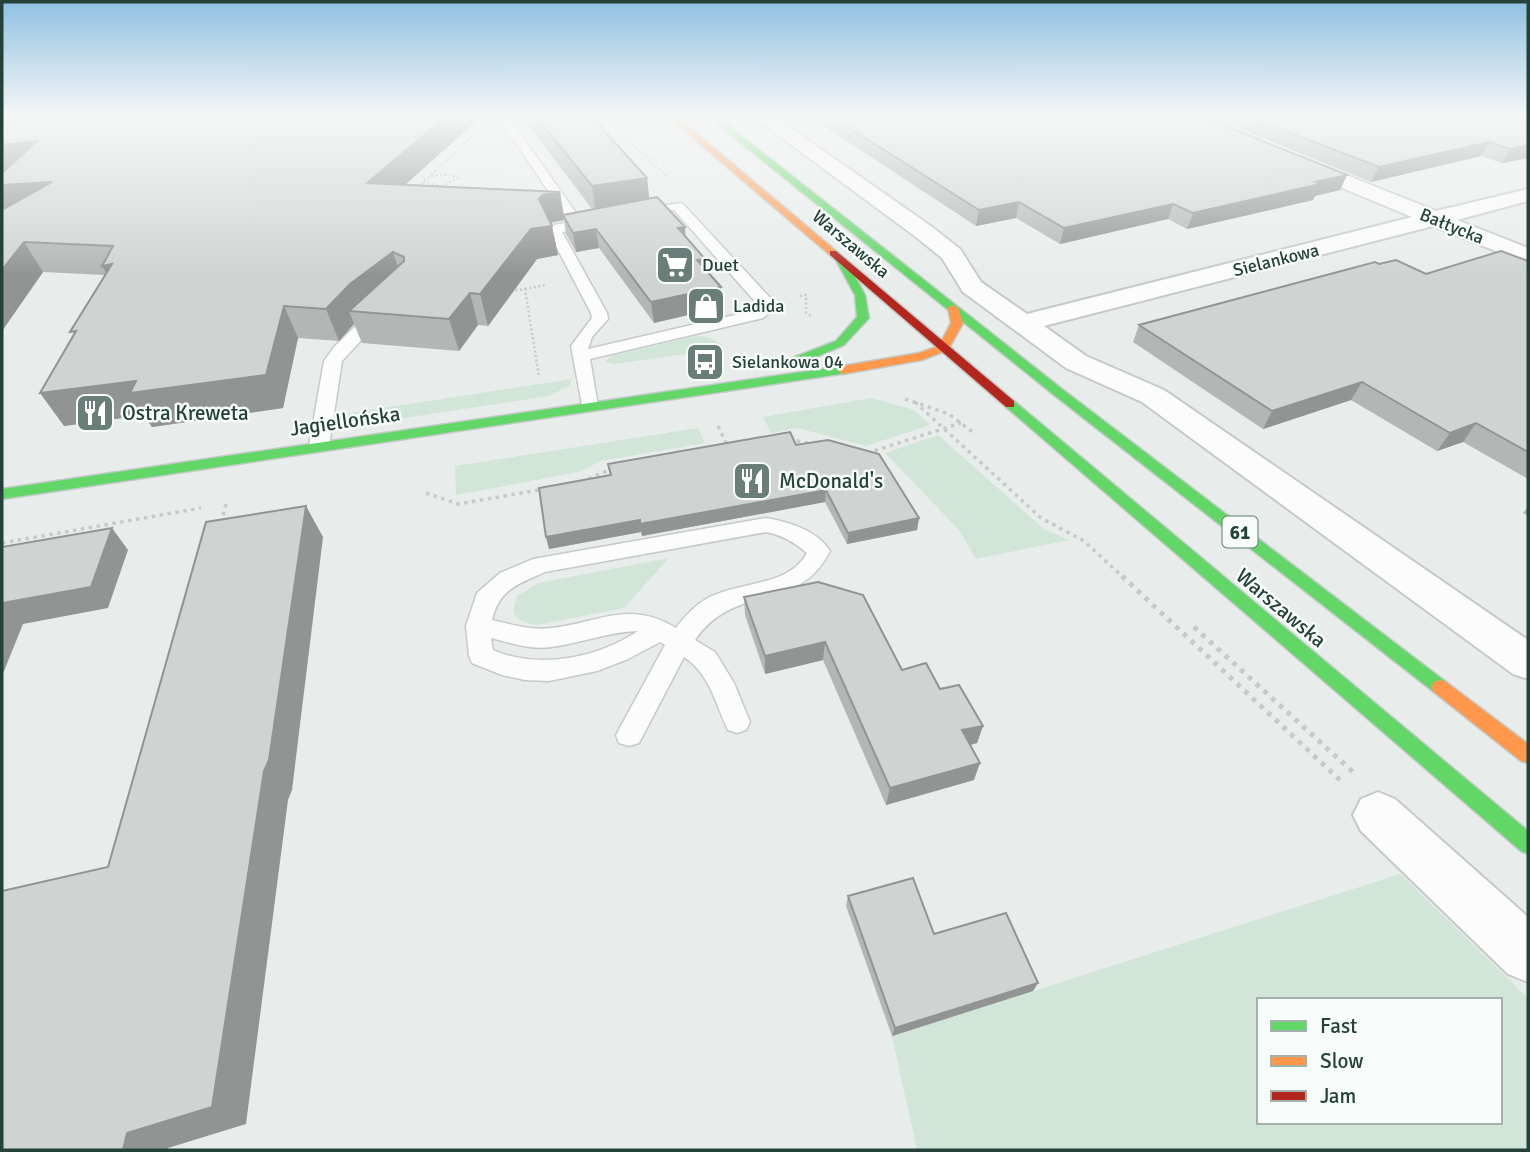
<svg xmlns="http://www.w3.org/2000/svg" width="1530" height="1152" viewBox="0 0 1530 1152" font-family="Signika,sans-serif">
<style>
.green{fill:#d1e6d8;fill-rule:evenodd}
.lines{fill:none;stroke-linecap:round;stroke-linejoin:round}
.lane-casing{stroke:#c5cac8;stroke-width:3}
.street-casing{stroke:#c5cac8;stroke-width:4}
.fast-casing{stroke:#c3cbc8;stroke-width:3}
.slow-casing{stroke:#c3cbc8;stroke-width:3}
.jam-casing{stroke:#c3cbc8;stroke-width:3}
.path-far2{stroke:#c3ccca;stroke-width:2.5;stroke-dasharray:2 2.5;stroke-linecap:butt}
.path-far1{stroke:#c3ccca;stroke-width:3.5;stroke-dasharray:3.5 4.5;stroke-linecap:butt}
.path{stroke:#c3ccca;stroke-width:5;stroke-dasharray:4.5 6;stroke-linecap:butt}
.lane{fill:#fcfcfc;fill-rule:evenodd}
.street{fill:#fcfcfc;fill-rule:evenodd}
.fast{fill:#63d668;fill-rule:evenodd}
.slow{fill:#ff974d;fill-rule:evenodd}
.jam{fill:#b3261e;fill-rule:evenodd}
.wall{fill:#b2b6b5}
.shaded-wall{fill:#919493}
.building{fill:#cfd4d2;stroke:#919493;stroke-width:2}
.labels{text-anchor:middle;stroke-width:5;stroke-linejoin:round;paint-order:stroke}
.far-street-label{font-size:18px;fill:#24423a;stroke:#f7fbf9}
.far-poi-label{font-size:18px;fill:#24423a;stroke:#f7fbf9;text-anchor:start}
.shield{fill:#f7fbf9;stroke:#637a73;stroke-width:2}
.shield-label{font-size:19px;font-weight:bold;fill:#24423a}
.poi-label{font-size:21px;fill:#24423a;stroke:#f7fbf9;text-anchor:start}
.street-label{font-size:21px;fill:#24423a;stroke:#f7fbf9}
</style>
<rect width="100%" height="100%" fill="#e8edeb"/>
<path class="green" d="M696 336 708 337 723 345 721 349 614 364 605 362 611 356Z
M572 379 569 386 549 396 339 428 335 425 337 415Z
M871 398 914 410 930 425 866 446 797 428 771 433 763 417Z
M698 428 705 443 601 461 579 472 456 495 455 466Z
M938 435 1044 529 1069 540 976 559 959 530 885 453Z
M669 558 624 608 537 625C526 623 518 622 513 612L517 596 538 583Z
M1400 874 1528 998V1150H917L892 1036ZM1259 1000H1500V1122H1259Z"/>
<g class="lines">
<defs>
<path id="lane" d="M497 115H507L581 220 595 218 602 222 595 226 562 232 607 313 608 319 592 337 588 349 752 311 759 306 674 210 634 216V210L639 209 682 203 773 301 775 308 763 318 590 359 598 406 589 411 583 410 571 346 592 318 591 313 547 229 549 226 569 222Z
M379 307 387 312 342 361 329 446 319 452 312 450 309 446 324 361 334 347 373 309Z
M766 518C789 522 817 530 830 551 798 615 735 581 695 640L715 652 734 683 750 722 746 730 737 733 728 730C715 703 710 674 684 657L639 743 629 746 619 743 616 735 665 645 660 642 628 659 597 671 549 681 525 680 502 675 472 663 469 656 466 626 477 593 500 573 533 559ZM766 532C782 535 794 542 807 553 789 587 739 581 708 598 695 605 685 616 676 628 629 599 599 623 551 628 531 631 511 624 492 620 499 589 518 584 545 572ZM638 631C598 658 538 670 493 650L491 638C511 643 531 650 551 647 581 643 608 632 638 631Z"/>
<path id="street" d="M751 115H772L932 227 960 249 981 282 1027 314 1412 217 1287 165 1284 161 1287 157H1301L1436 211 1528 189V201L1457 220 1528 248V264L1433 226 1044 326 1086 356 1164 390 1528 640V679L1513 674 1142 402 1066 368 963 292 942 258 916 237Z
M1378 792 1395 799 1528 917V982L1508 974 1361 831 1353 815 1361 799Z"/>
<path id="fast" d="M706 115H715L1062 389 1446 682 1449 687 1446 692 1440 694 1434 692 1054 395Z
M841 257 846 260 865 295 869 318 844 345 795 366H787V360L836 341 857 317 855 295 836 260Z
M843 366 847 367V373L2 499V489Z
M1010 400 1014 401 1528 831V854L1521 851 1006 407 1004 404Z"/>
<path id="slow" d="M666 115H675L836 251V255H830Z
M953 305 958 308 963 323 948 350 922 360 843 374 837 370 843 366 919 353 939 346 951 323 948 308Z
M1440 680 1446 682 1528 744V763L1521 761 1434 692 1431 687 1434 682Z"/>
<path id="jam" d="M830 251H836L1014 401V407H1006L830 255Z"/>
</defs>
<use href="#lane" class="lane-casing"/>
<use href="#street" class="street-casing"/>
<use href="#fast" class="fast-casing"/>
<use href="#slow" class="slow-casing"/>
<use href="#jam" class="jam-casing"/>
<path class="path-far2" d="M604 115 666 176
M625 115 636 129
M1200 115 1265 141
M456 135 475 137
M423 182 441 186 458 178 449 174 430 176
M418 187 472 136
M525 289 545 285
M511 291 525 289 539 377
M800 296 806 295V312L811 316"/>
<path class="path-far1" d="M905 399 949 414 975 434
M915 402 1041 518 1084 541 1124 578
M718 426 728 447
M789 439 811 444
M867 453 961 423
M581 482 614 468
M426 493 458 504 545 489
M221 523 226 504
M2 543 201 508"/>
<path class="path" d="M1122 576 1341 781
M1194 627 1353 772"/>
<use href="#lane" class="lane"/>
<use href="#street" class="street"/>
<use href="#fast" class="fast"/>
<use href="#slow" class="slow"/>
<use href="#jam" class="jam"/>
</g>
<path class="wall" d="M23 115H483L406 184 560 192 564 215 592 209 521 115H590L647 178 649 198 705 259 706 270 722 307 654 323 599 248 576 252 566 234 564 220 551 223 558 255 537 259 488 326 478 325 459 351 362 343 354 324 339 341 298 338 283 408 152 427 144 415 64 426 73 337 105 275 43 272 2 331Z
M807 115H1198L1347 175 1340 190 1315 196 1313 200 1187 229 1168 219 1060 244 1016 218 976 226Z
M1206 115H1528V158L1502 163 1481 156 1371 182Z
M1528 261V479L1463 442 1437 451 1351 400 1263 429 1133 342 1139 325 1426 274Z
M796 445 919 518 917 530 847 544 825 502 642 536 641 532 549 549 610 476 608 464Z
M1528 507V516L1523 513Z
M744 597 902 670 940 689 983 726 977 743 971 745 974 780 886 805 823 660 765 674 745 615Z
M848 896 934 934 1038 983 1033 991 892 1036 846 906Z"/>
<path class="shaded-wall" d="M448 115H483L376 211 367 183Z
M37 141 2 173V145Z
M1489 142 1481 156 1371 182 1379 167Z
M1528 145V158L1502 163 1510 149Z
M1347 175 1340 190 1315 196 1313 200 1187 229 1193 213Z
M647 178 650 206 596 215 592 186Z
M52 182 2 211V185Z
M560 192 564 220 548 223 552 226 558 255 537 259 488 326 480 294 539 199 543 195Z
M1019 202 1016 218 976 226 979 210Z
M1173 204 1168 219 1060 244 1064 228Z
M685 227 686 247 678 228Z
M596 229 599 248 576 252 573 233Z
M24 242 43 272 2 331V270Z
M393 252 403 283 349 311 354 324 339 341 326 309 350 284Z
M705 259 706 279 697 260Z
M112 264 120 296 102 266Z
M721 287 722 307 654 323 651 302Z
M470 293 478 325 459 351 449 319Z
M284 306 298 338 283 408 152 427 144 415 64 426 40 393Z
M1362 382 1351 400 1263 429 1272 411Z
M1476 423 1463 442 1437 451 1450 433Z
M826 490 825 502 642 536 640 524Z
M306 506 323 537 292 790 288 800 246 1124 168 1148 167 1150H123L127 1133 264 771Z
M919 518 917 530 847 544 848 533Z
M640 520 641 532 549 549 546 537Z
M112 528 128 550 108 608 23 624 2 676 3 603Z
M825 642 823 660 765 674V656Z
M983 726 977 743 957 748 962 730Z
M980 763 974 780 886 805 890 788Z
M1038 983 1033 991 892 1036 895 1028Z"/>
<path class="building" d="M23 115H448L367 183 560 192 543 195 539 199 552 226 531 229 480 294 470 293 449 319 349 311 404 261V257L393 252 350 284 326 309 284 306 266 375 130 393 136 381 40 393 76 331 70 332 112 264 102 266 113 246 24 242 2 270V210L52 182 2 185V173L37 141 2 145V125Z
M535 115H590L647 178 592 186Z
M829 115H1198L1347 175 1315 182 1320 184 1193 213 1173 204 1064 228 1019 202 979 210Z
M1245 115H1528V145L1510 149 1489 142 1379 167Z
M657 197 685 227 678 228 705 259 697 260 721 287 651 302 596 229 573 233 563 215Z
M1501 251 1528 261V452L1476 423 1450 433 1362 382 1272 411 1139 325 1375 262 1379 264 1396 260 1426 274Z
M790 432 796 445 828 440 879 454 919 518 848 533 826 490 640 524V520L546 537 539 488 611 475 608 464Z
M306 506 269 760 264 771 212 1107 127 1133 123 1150H2V891L108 867 206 522Z
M112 528 91 587 3 603 2 605V547Z
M818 582 863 595 902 670 926 663 940 689 959 685 983 726 962 730 980 763 890 788 825 642 765 656 744 597Z
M913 878 934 934 1006 913 1038 983 895 1028 848 896Z"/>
<linearGradient id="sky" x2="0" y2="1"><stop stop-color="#8fc1e3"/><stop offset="0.42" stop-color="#f5f7f6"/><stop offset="1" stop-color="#f5f7f6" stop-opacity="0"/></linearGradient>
<rect width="1530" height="276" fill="url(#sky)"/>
<defs>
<symbol id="supermarket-square" viewBox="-11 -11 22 22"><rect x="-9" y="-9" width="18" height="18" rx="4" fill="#697e78" stroke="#f7fbf9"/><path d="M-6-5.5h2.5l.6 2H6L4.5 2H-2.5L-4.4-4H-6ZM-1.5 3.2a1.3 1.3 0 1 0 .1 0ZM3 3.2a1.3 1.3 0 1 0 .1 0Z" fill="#fff"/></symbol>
<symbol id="shop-square" viewBox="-11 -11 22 22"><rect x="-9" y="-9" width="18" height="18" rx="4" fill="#697e78" stroke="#f7fbf9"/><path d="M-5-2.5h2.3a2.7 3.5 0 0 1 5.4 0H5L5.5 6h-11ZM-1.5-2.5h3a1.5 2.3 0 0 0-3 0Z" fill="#fff"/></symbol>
<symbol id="bus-square" viewBox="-11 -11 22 22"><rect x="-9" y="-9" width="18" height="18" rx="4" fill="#697e78" stroke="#f7fbf9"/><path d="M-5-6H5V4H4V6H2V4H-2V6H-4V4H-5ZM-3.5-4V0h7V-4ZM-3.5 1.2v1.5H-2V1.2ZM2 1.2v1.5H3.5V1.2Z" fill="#fff"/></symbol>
<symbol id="restaurant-square" viewBox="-11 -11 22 22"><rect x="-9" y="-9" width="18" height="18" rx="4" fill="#697e78" stroke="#f7fbf9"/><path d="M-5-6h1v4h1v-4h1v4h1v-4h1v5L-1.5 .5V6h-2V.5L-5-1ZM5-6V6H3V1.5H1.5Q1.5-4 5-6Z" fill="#fff"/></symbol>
</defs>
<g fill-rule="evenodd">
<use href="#supermarket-square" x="653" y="243" width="44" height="44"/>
<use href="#shop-square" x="684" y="284" width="44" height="44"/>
<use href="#bus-square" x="683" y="340" width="44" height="44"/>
<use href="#restaurant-square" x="73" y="391" width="44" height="44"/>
<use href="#restaurant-square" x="730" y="459" width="44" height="44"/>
</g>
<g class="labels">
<g class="far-street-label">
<text transform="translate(1452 226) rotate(22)" y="6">Bałtycka</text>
<text transform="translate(851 244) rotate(40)" y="6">Warszawska</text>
<text transform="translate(1276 260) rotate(-14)" y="6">Sielankowa</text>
</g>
<g class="far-poi-label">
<text x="702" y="271">Duet</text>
<text x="733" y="312">Ladida</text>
<text x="732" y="368">Sielankowa 04</text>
</g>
<rect class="shield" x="1222.5" y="516.5" width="35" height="31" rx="5"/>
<g class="shield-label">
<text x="1240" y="539">61</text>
</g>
<g class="poi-label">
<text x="122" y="420">Ostra Kreweta</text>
<text x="779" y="488">McDonald's</text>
</g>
<g class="street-label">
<text transform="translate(345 421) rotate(-8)" y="7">Jagiellońska</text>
<text transform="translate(1281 608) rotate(40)" y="7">Warszawska</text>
</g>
</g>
<rect width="1530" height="1152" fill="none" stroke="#24423a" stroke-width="7"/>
<rect x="1257" y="998" width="245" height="126" fill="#f7fbf9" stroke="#a3b1ad" stroke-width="2"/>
<rect x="1271" y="1021" width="35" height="10" fill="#63d668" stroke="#a3b1ad" stroke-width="2"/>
<text x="1320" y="1033" font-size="21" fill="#24423a">Fast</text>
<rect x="1271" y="1056" width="35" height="10" fill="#ff974d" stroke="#a3b1ad" stroke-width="2"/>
<text x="1320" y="1068" font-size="21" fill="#24423a">Slow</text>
<rect x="1271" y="1091" width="35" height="10" fill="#b3261e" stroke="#a3b1ad" stroke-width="2"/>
<text x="1320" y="1103" font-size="21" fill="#24423a">Jam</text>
</svg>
